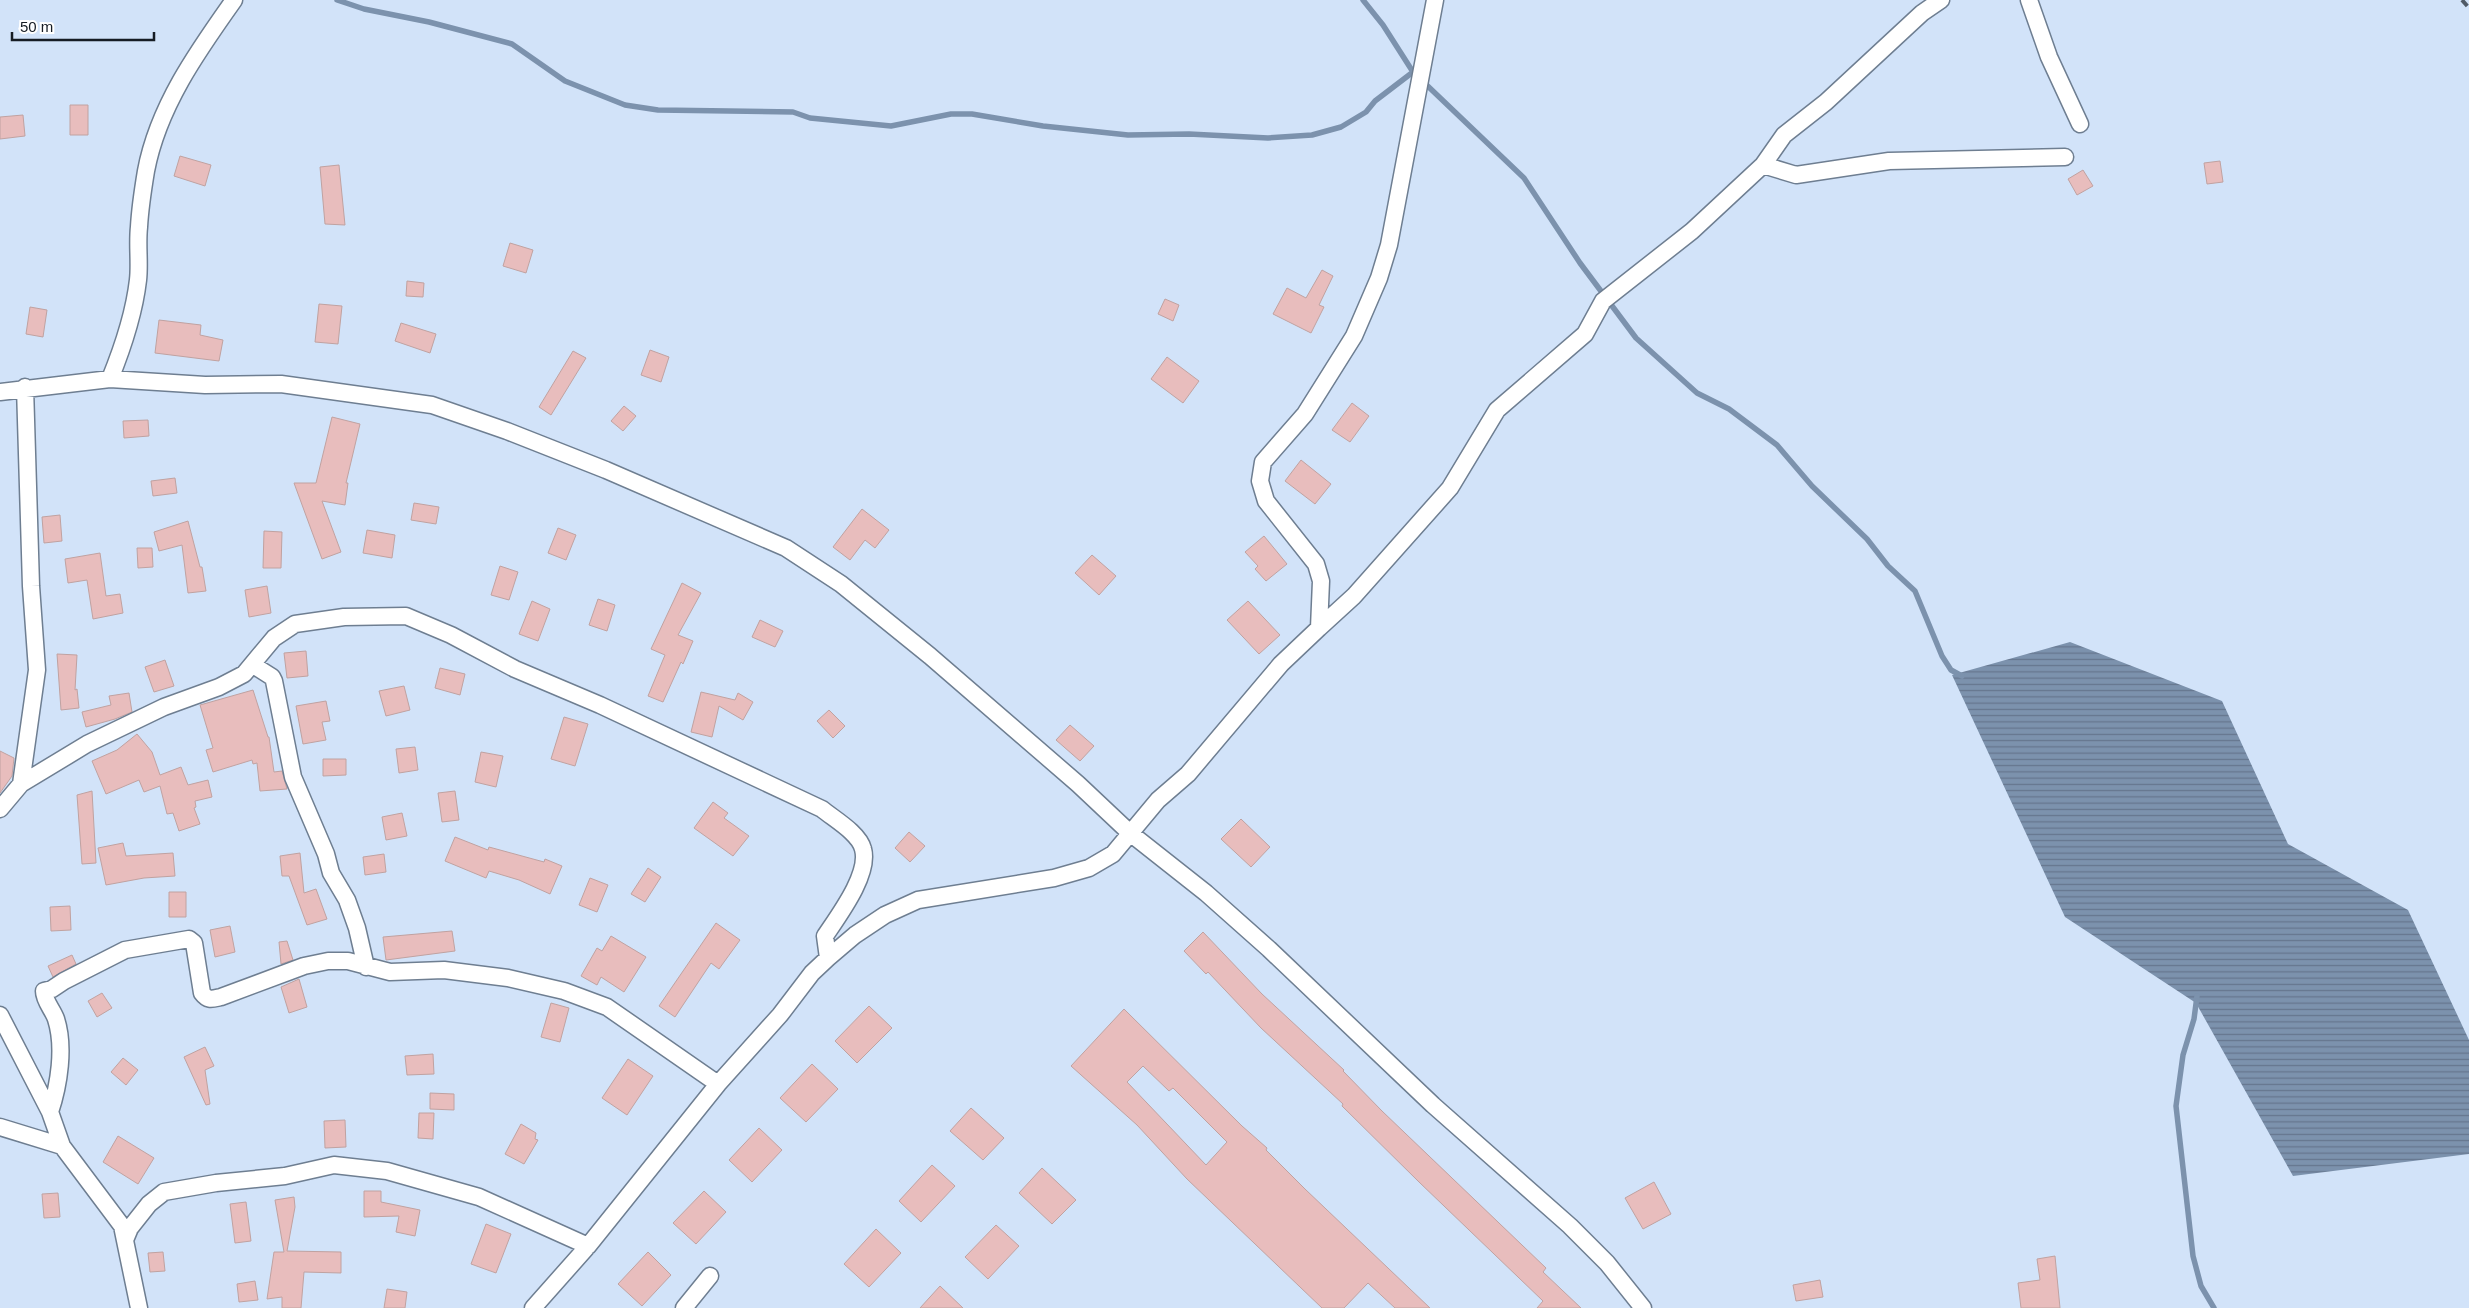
<svg xmlns="http://www.w3.org/2000/svg" width="2469" height="1308" viewBox="0 0 2469 1308" font-family="Arial,sans-serif">
<style>
.water{fill:url(#water-rules)}
.lines{fill:none;stroke-linecap:round;stroke-linejoin:round}
.stream{stroke:#7c92ad;stroke-width:5.5}
.building{fill:#e8bdbd;stroke:#c0a2a1;fill-rule:evenodd}
.minor-casing{stroke:#6e7e91;stroke-width:19}
.minor{stroke:#fff;stroke-width:16}
.rail{stroke:#515b67;stroke-width:4;stroke-dasharray:8 4;stroke-linecap:butt}
</style>
<defs>
<pattern id="water-rules" width="6" height="5" patternUnits="userSpaceOnUse" patternTransform="scale(1.25)"><rect width="6" height="5" fill="#7c92ad"/><path d="M0 2.5h6" fill="none" stroke="#65768d"/></pattern>
</defs>
<rect width="100%" height="100%" fill="#d2e3f9"/>
<path class="water" d="M2070 642 2222 701 2288 844 2408 910 2469 1040V1154L2293 1176 2196 1003 2065 917 1952 675Z"/>
<g class="lines">
<path class="stream" d="M337 0 364 9 429 22 512 44 565 81 625 105 658 110 793 112 810 118 891 126 951 114H972L1043 126 1128 135 1189 134 1268 138 1312 135 1341 127 1366 112 1375 101 1413 72
M1363 0 1383 25 1413 72 1524 178 1580 263 1636 338 1697 393 1729 409 1777 445 1812 486 1867 539 1888 566 1915 591 1942 656 1951 670 1962 676
M2197 996 2194 1019 2183 1055 2176 1106 2193 1256 2201 1286 2214 1308"/>
</g>
<path class="building" d="M70 105H88V135H70Z
M23 115 25 136 0 139V117Z
M180 156 211 165 205 186 174 176Z
M2220 161 2223 182 2207 184 2204 163Z
M339 165 345 225 325 224 320 167Z
M2083 170 2093 186 2077 195 2068 179Z
M510 243 533 250 526 273 503 266Z
M1322 270 1333 276 1319 305 1324 307 1311 333 1273 314 1287 288 1306 298Z
M407 281 424 283 423 297 406 296Z
M1165 299 1179 305 1173 321 1158 314Z
M319 304 342 306 338 344 315 342Z
M30 307 47 310 43 337 26 334Z
M159 320 201 325 200 335 223 340 219 361 155 353Z
M401 323 436 334 430 353 395 341Z
M650 350 669 357 661 382 641 375Z
M573 351 586 358 551 415 539 407Z
M1167 357 1199 381 1183 403 1151 379Z
M1352 403 1369 416 1350 442 1332 430Z
M624 406 636 416 623 431 611 421Z
M332 417 360 424 346 483H348L345 505 322 501 341 552 322 559 294 483H316Z
M148 420 149 436 124 438 123 421Z
M1301 460 1331 484 1315 504 1285 481Z
M175 478 177 493 153 496 151 481Z
M414 503 439 507 436 524 411 520Z
M862 509 889 530 875 548 865 540 850 560 833 547Z
M60 515 62 541 44 543 42 517Z
M188 521 200 567H202L206 591 188 593 182 545 159 551 154 532Z
M558 528 576 535 566 560 548 553Z
M367 530 395 535 392 558 363 553Z
M264 531 282 532 281 568H263Z
M1264 536 1287 564 1266 581 1255 569 1258 566 1245 552Z
M137 548H152L153 567 138 568Z
M100 553 106 596 120 594 123 613 93 619 87 580 68 583 65 559Z
M1092 555 1116 576 1099 595 1075 573Z
M500 566 518 572 509 600 491 595Z
M682 583 701 593 678 635 693 641 683 664 681 662 663 702 648 696 665 655 651 649Z
M267 586 271 613 249 617 245 590Z
M598 599 615 605 607 631 589 625Z
M532 601 550 609 538 641 519 634Z
M1248 601 1280 635 1259 654 1227 620Z
M760 620 783 631 775 647 752 637Z
M306 651 308 676 287 678 284 653Z
M57 654 77 655 75 690 77 689 79 708 61 710Z
M165 660 174 686 154 692 145 667Z
M440 668 465 674 460 695 435 688Z
M404 686 410 710 386 716 379 691Z
M253 690 268 737H269L274 772 282 771 287 789 260 791 257 763 253 764 252 760 213 772 206 750 213 748 200 705Z
M701 692 735 700 738 693 753 702 743 720 719 706 712 737 691 732Z
M129 693 132 712 115 719 86 727 82 712 111 705 109 696Z
M326 701 330 721 322 722 326 740 303 744 296 706Z
M829 710 845 726 833 738 817 721Z
M564 717 588 724 575 766 551 759Z
M1070 725 1094 746 1080 761 1056 740Z
M137 734 152 752 160 775 181 767 188 785 208 780 212 797 195 801 196 807 194 808 200 824 179 831 173 813 167 814 160 786 144 792 139 780 106 794 92 761 117 750Z
M415 747 418 770 399 773 396 749Z
M0 751 14 758 12 776 0 793Z
M481 752 503 756 496 787 475 782Z
M323 759H346V775L323 776Z
M92 791 96 863 82 864 77 795Z
M455 791 459 820 442 822 438 793Z
M713 802 728 813 724 818 749 836 733 856 694 828Z
M402 813 407 836 386 840 382 817Z
M1241 819 1270 847 1251 867 1221 839Z
M909 832 925 846 910 862 895 848Z
M455 837 488 850 489 847 544 862 545 859 562 866 550 894 519 880 489 871 486 878 445 861Z
M123 843 126 856 173 853 175 876 144 878 106 885 98 848Z
M300 853 304 893 316 889 327 919 307 925 289 876H282L280 856Z
M384 854 386 872 365 875 363 857Z
M648 868 661 877 645 902 631 894Z
M590 878 608 885 597 912 579 905Z
M169 892H186V917H169Z
M70 906 71 930 51 931 50 907Z
M716 923 740 940 719 969 711 963 675 1017 659 1006Z
M230 926 235 952 215 957 210 930Z
M452 931 455 951 386 960 383 937Z
M1203 932 1262 994 1344 1070 1343 1071 1382 1111 1546 1268 1543 1272 1581 1308H1537L1543 1301 1419 1182 1342 1106 1343 1104 1261 1028 1208 972 1206 974 1184 951Z
M611 936 646 957 624 992 601 977 597 985 581 976 597 948 602 951Z
M287 941 293 960 281 964 279 942Z
M72 955 76 964 53 977 48 966Z
M299 979 307 1007 289 1013 281 987Z
M102 993 112 1008 97 1017 88 1001Z
M551 1003 569 1008 560 1042 541 1037Z
M869 1006 892 1028 857 1063 835 1041Z
M1124 1009 1242 1126 1267 1148 1266 1150 1305 1189 1430 1308H1395L1368 1283 1344 1308H1322L1187 1179 1137 1125 1071 1066ZM1143 1066 1169 1091 1173 1088 1227 1142 1206 1165 1127 1082Z
M205 1047 214 1066 205 1070 210 1104 206 1105 184 1057Z
M433 1054 434 1074 407 1075 405 1056Z
M123 1058 138 1070 126 1085 111 1072Z
M628 1059 653 1076 627 1115 602 1098Z
M812 1064 838 1089 806 1122 780 1098Z
M430 1093 454 1094V1110L430 1109Z
M971 1108 1004 1138 983 1160 950 1131Z
M419 1113H434L433 1139 418 1138Z
M345 1120 346 1147 325 1148 324 1121Z
M521 1124 536 1133 535 1139 538 1140 524 1164 505 1154Z
M759 1128 782 1150 752 1182 729 1160Z
M118 1136 154 1158 138 1184 103 1162Z
M932 1165 955 1186 921 1222 899 1201Z
M1042 1168 1076 1200 1052 1224 1019 1193Z
M1654 1182 1671 1214 1643 1229 1625 1198Z
M364 1191H381V1202L420 1210 415 1236 396 1232 399 1216 364 1217Z
M704 1191 726 1212 696 1244 673 1223Z
M58 1193 60 1217 44 1218 42 1194Z
M294 1197 295 1207 287 1251 341 1252V1273L304 1272 301 1308H282V1297L267 1299 274 1252H284L275 1200Z
M246 1202 251 1241 235 1243 230 1204Z
M486 1224 511 1234 496 1273 471 1264Z
M996 1225 1019 1246 988 1279 965 1257Z
M876 1229 901 1253 869 1287 844 1264Z
M163 1252 165 1271 150 1272 148 1253Z
M648 1252 671 1275 642 1306 618 1284Z
M2055 1256 2060 1308H2021L2018 1283 2040 1280 2037 1259Z
M1820 1280 1823 1297 1796 1301 1793 1285Z
M255 1281 258 1300 239 1302 237 1284Z
M940 1286 963 1308H920Z
M387 1289 407 1292 405 1308H384Z"/>
<g class="lines">
<defs>
<path id="minor" d="M2029 0 2049 57 2080 124
M1763 165 1796 175 1889 161 2065 157
M110 379C123 347 134 315 138 280 140 263 137 245 139 227 140 209 143 189 146 171 158 107 197 52 234 0
M0 392 110 379 205 385 281 384 432 405 507 431 606 470 786 548 841 584 930 656 1078 784 1130 833 1206 893 1269 949 1433 1105 1570 1226 1607 1263 1643 1308
M1319 628 1354 596 1450 488 1497 410 1585 334 1603 301 1692 231 1763 165 1784 135 1826 102 1922 13 1941 0
M253 665 272 677 274 681 293 777 326 854 331 873 347 900 357 928 366 967
M21 784 37 670 31 586 25 387
M0 809 21 784 87 744 164 707 219 687 244 674 274 638 295 624 344 617 406 616 451 635 515 669 600 705 822 809C834 819 859 833 863 849 870 874 839 915 825 936L828 958
M0 1015 50 1112 62 1146
M50 1112C59 1085 65 1047 56 1019 53 1010 44 1001 44 991L52 989 64 981 125 950 189 939 194 943 202 993C208 1001 212 999 221 997L304 966 328 961H348L390 972 444 970 508 978 564 991 607 1007 718 1084
M0 1127 62 1146 122 1226 139 1308
M125 1240 130 1228 149 1204 164 1192 216 1183 285 1176 334 1165 387 1171 479 1197 588 1246
M533 1308 588 1246 718 1084 780 1015 812 973 828 958 855 935 885 915 918 900 1054 878 1089 868 1113 854 1158 800 1188 774 1281 664 1319 628 1321 581 1316 564 1266 501 1260 481 1263 462 1305 414 1354 336 1379 278 1389 245 1435 0
M684 1308 710 1276"/>
</defs>
<use href="#minor" class="minor-casing"/>
<use href="#minor" class="minor"/>
<path class="rail" d="M2462 0 2469 8"/>
</g>
<path d="M12 32v8h142v-8" fill="none" stroke="#161c24" stroke-width="2.5"/>
<text x="20" y="32" font-size="15" fill="#161c24" stroke="#ffffff" stroke-width="4" paint-order="stroke">50 m</text>
</svg>
